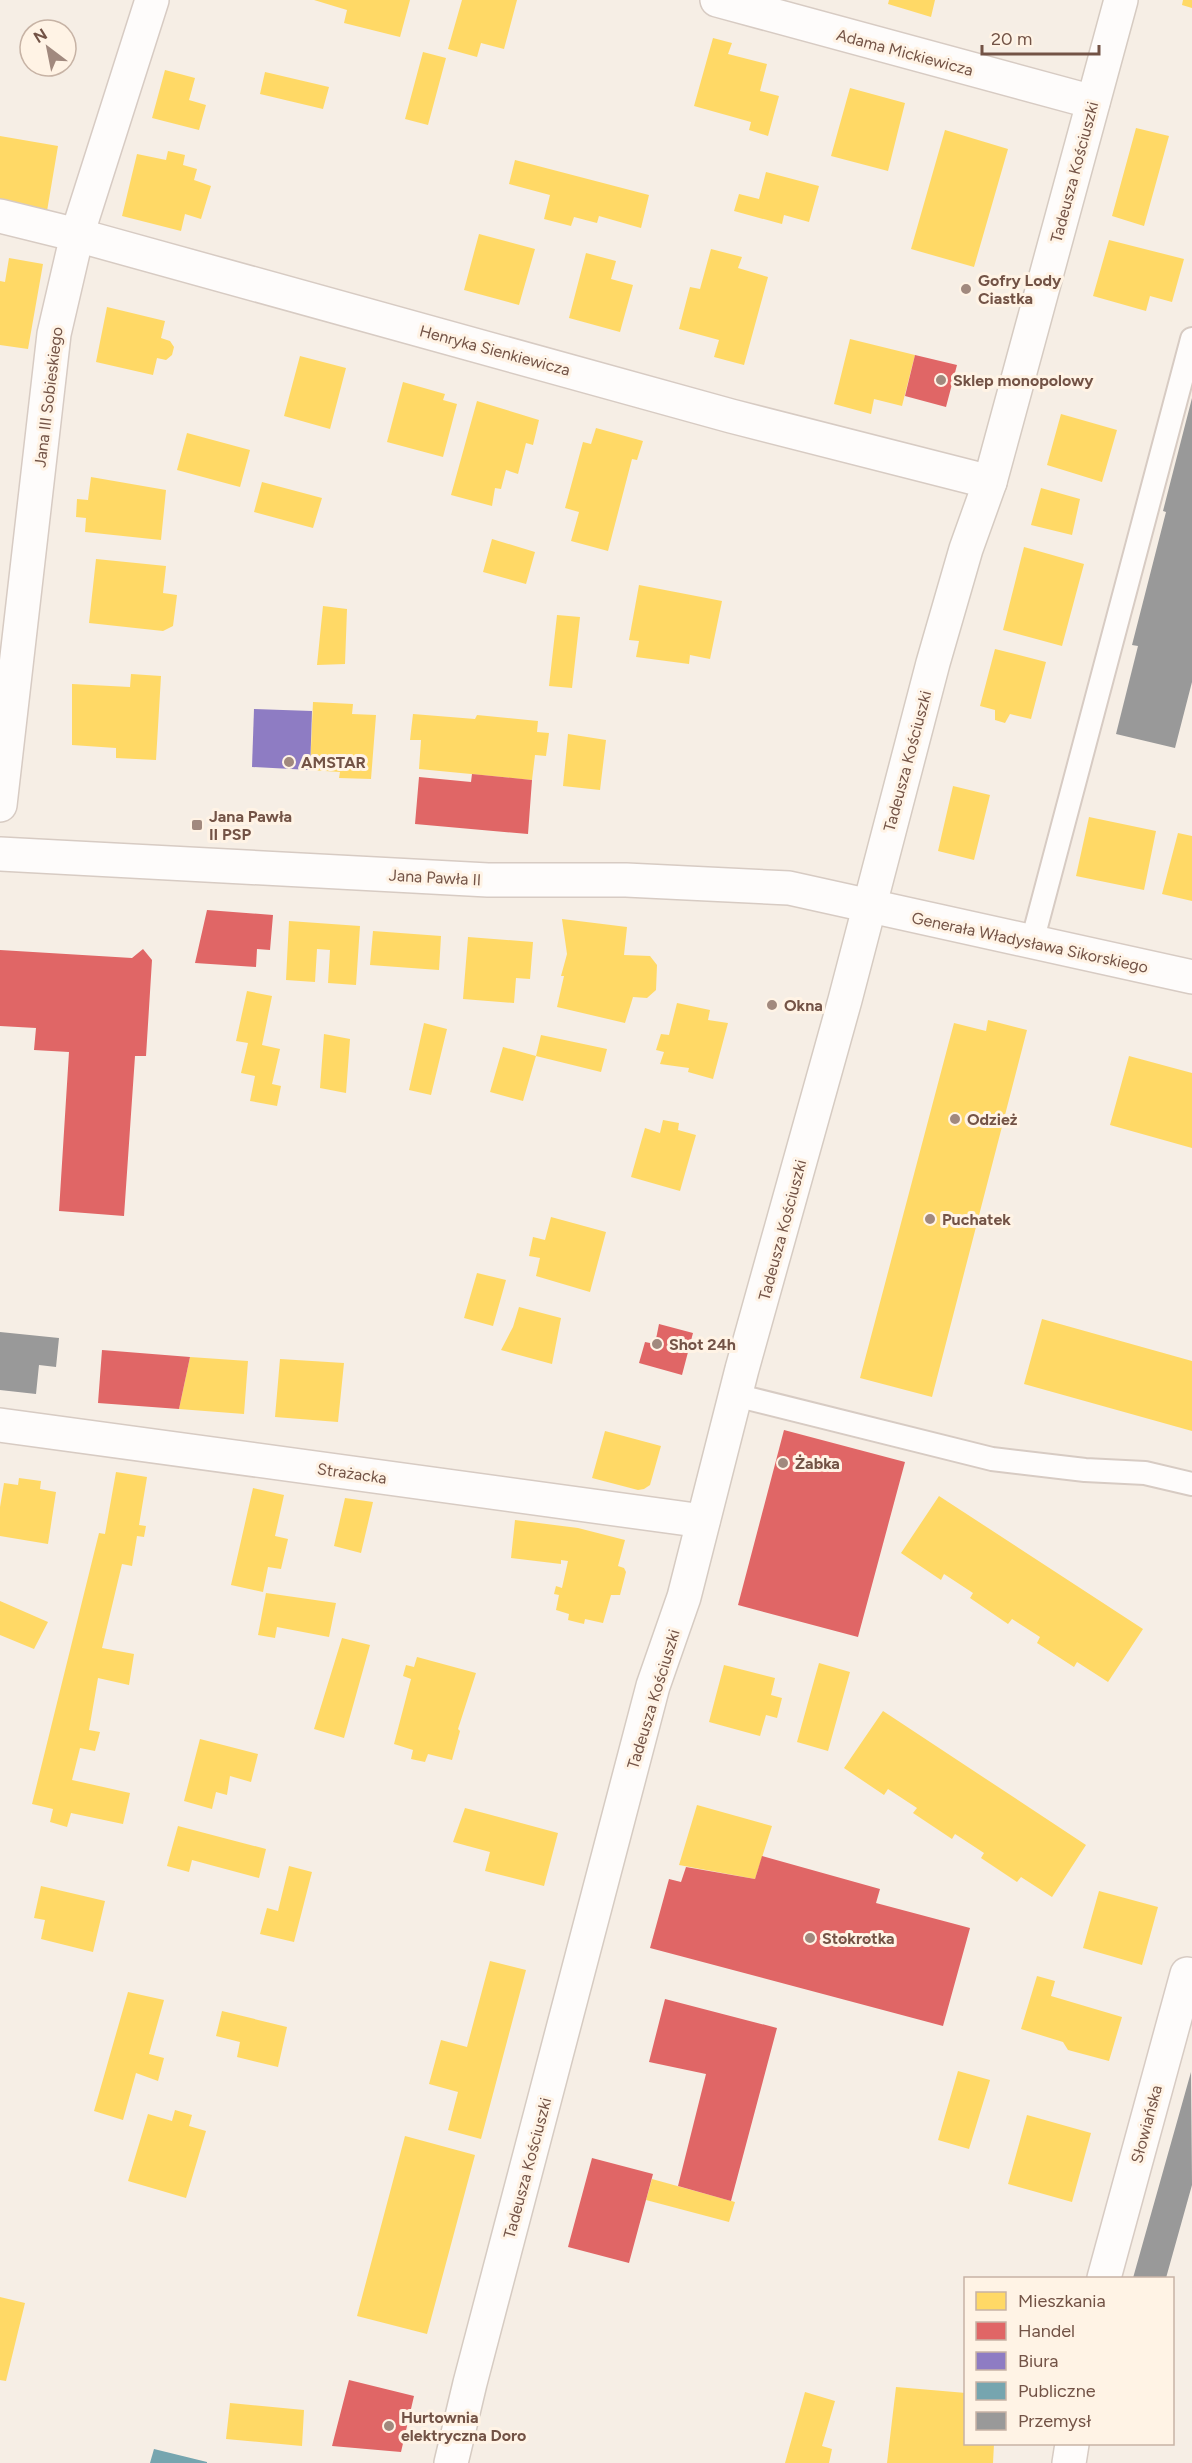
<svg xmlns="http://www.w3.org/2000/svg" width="1192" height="2463" viewBox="0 0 1192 2463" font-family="Figtree,sans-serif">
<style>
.homes{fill:#ffd966}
.shops{fill:#e06666}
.offices{fill:#8e7cc3}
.public{fill:#76a5af}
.industry{fill:#999}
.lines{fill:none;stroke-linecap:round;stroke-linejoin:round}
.service-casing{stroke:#d7cbc3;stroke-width:26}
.minor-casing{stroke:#d7cbc3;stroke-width:36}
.secondary-casing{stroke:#d6cbc2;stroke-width:36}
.service{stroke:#fefcfb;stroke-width:22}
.minor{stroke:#fefcfb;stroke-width:33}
.secondary{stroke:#fefcfb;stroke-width:33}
.poi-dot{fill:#a1897e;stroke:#fff3e5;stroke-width:2}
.labels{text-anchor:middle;stroke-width:6;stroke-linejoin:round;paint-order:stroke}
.street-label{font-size:16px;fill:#735346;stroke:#fff3e5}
.poi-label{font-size:16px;font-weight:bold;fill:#735346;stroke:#fff3e5;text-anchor:start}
</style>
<rect width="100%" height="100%" fill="#f6eee5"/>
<path class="homes" d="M314 0H410L400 37 344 23 347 10Z
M462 0H517L504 49 481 43 477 57 448 49Z
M889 0H935L931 17 888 4Z
M1183 0H1192V8L1182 5Z
M713 38 732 43 728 54 767 64 760 91 779 96 768 136 749 130 751 122 694 106Z
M423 52 446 58 428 125 405 119Z
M165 70 195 78 189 100 206 105 199 130 152 118Z
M265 72 329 87 323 109 260 94Z
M850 88 905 103 888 171 831 156Z
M1136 128 1169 136 1144 226 1112 216Z
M945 130 1008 149 974 267 911 249Z
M0 136 58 146 46 217 0 209Z
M168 151 185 155 183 165 197 169 194 180 211 186 201 219 185 214 181 231 122 216 137 154 166 160Z
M515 160 649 195 641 228 599 216 597 223 574 217 571 226 544 219 550 195 509 184Z
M766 172 819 186 809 222 784 215 782 224 734 211 739 194 759 199Z
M479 234 535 249 519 305 464 290Z
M1109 240 1184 259 1172 302 1150 296 1146 311 1093 296Z
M711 249 742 257 738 268 768 277 744 365 714 357 719 340 679 329 690 287 700 289Z
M586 253 616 261 611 279 633 285 620 332 569 318Z
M9 258 43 264 28 349 0 345V281L5 282Z
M107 307 165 321 161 338 170 341 174 347 172 355 166 360 157 358 153 375 96 362Z
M850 339 915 355 902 406 874 399 871 414 834 404Z
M300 356 346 368 330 429 284 416Z
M403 382 445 394 443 400 457 404 443 457 387 442Z
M477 401 539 420 533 445 526 443 518 474 506 470 501 489 495 488 492 506 451 495Z
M1061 414 1117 430 1102 482 1047 465Z
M596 428 643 441 637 460 632 459 608 551 571 541 579 512 565 508 583 442 591 444Z
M187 433 250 450 240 487 177 470Z
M91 477 166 490 161 540 85 532 86 518 76 517 77 499 88 500Z
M262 482 322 498 313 528 254 512Z
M1041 488 1080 499 1072 535 1031 525Z
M492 539 535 552 526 584 483 572Z
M1024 547 1084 564 1062 646 1003 630Z
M96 559 166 566 163 593 177 595 173 626 163 631 89 623Z
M639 585 722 601 710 659 690 655 689 664 636 657 639 641 629 640Z
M323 606 347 609 345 664 317 665Z
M557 615 580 617 572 688 549 686Z
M995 649 1046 662 1031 719 1010 714 1005 723 995 720V710L980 706Z
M131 674 161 676 156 760 116 758V748L72 745V684L130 687Z
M313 702 353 704 352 714 376 715 371 779 339 778 340 772 310 770Z
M413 714 475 719 477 715 538 721 537 732 549 733 546 756 535 755 532 780 419 769 421 740H410Z
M568 734 606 740 600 790 563 786Z
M953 786 990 795 974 860 938 851Z
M1089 817 1156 831 1144 890 1076 876Z
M1178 833 1192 836V901L1162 894Z
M562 919 627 927 624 955 650 956 657 965 656 990 647 998 633 997 625 1023 557 1007 564 976H561L567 954Z
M289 921 360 926 356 985 328 983 330 950 317 949 315 982 286 980Z
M373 931 441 936 439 970 370 965Z
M468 937 533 942 530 979 516 978 514 1003 463 999Z
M247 991 272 996 262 1045 280 1049 272 1084 281 1086 277 1106 250 1101 255 1076 241 1073 248 1043 236 1041Z
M677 1003 710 1010 708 1020 728 1023 713 1079 688 1072 689 1068 660 1064 664 1052 656 1050 661 1034 669 1035Z
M988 1020 1027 1030 932 1397 860 1378 954 1023 986 1031Z
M424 1023 447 1029 431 1095 409 1090Z
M324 1034 350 1039 346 1093 320 1088Z
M541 1035 607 1049 601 1072 536 1056 523 1101 490 1092 503 1047 536 1056Z
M1129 1056 1192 1073V1148L1110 1125Z
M663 1120 679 1123 678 1130 696 1135 680 1191 631 1177 645 1128 660 1133Z
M551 1217 606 1232 590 1292 536 1276 540 1258 529 1256 533 1237 545 1240Z
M477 1273 506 1280 493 1326 464 1318Z
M519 1307 561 1318 552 1364 501 1350 513 1327Z
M1042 1319 1192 1361V1431L1024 1384Z
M190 1357 248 1361 244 1414 179 1409Z
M280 1359 344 1363 338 1422 275 1417Z
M605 1431 661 1446 650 1485 644 1489 638 1490 592 1478Z
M116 1472 147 1477 139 1525 146 1526 144 1537 137 1536 132 1566 122 1564 102 1648 134 1654 129 1685 98 1678 89 1730 100 1732 95 1751 80 1748 72 1780 130 1793 123 1824 71 1813 67 1827 50 1822 53 1809 32 1804 99 1533 105 1534Z
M19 1478 41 1481 40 1489 56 1492 48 1544 0 1536V1507L4 1483 18 1485Z
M253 1488 284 1495 275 1536 288 1539 281 1569 268 1567 263 1592 231 1585Z
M939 1496 1143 1629 1108 1682 1077 1662 1074 1667 1037 1643 1040 1637 1012 1619 1008 1624 970 1598 973 1593 944 1574 941 1580 901 1553Z
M345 1498 373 1502 361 1553 334 1546Z
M515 1520 578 1528 625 1540 618 1566 624 1568 626 1572 620 1595H611L603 1623 585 1619 584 1624 568 1620 569 1614 556 1610 559 1595 554 1594 556 1586 562 1588 568 1561 561 1560V1564L511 1558Z
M266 1593 336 1603 329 1637 277 1627 275 1638 258 1635Z
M0 1601 48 1622 34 1649 0 1635Z
M342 1638 370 1645 344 1738 314 1729Z
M417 1657 476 1673 458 1729 460 1731 452 1760 428 1754 425 1762 411 1759 413 1750 394 1744 411 1679 403 1676 406 1665 414 1667Z
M819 1663 850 1672 828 1751 797 1742Z
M724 1665 775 1678 771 1695 782 1698 777 1718 766 1715 760 1736 709 1722Z
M883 1711 1086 1845 1052 1897 1021 1877 1017 1882 981 1858 984 1853 955 1834 952 1839 913 1813 917 1808 888 1789 884 1795 844 1768Z
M200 1739 258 1754 251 1782 230 1776 227 1795 216 1792 212 1809 184 1801Z
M697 1805 772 1826 755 1879 679 1865Z
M465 1808 558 1833 544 1886 485 1871 490 1852 453 1842Z
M178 1826 266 1849 259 1878 192 1860 189 1872 167 1866Z
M289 1866 312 1872 294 1942 260 1934 267 1908 278 1911Z
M41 1886 105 1901 93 1952 41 1939 45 1920 34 1918Z
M1099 1891 1158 1907 1142 1965 1083 1948Z
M490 1961 526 1970 481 2139 448 2130 458 2092 429 2084 441 2040 467 2047Z
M1037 1976 1055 1981 1051 1996 1122 2017 1109 2061 1068 2050 1063 2042 1021 2029Z
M128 1992 164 2000 149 2054 164 2058 158 2081 136 2073 123 2120 94 2111Z
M222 2011 287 2027 278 2067 237 2057 240 2042 216 2036Z
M958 2071 990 2080 969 2149 938 2140Z
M175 2110 192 2115 189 2126 206 2131 186 2198 128 2181 148 2114 172 2121Z
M1027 2115 1091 2133 1072 2202 1008 2184Z
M405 2136 475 2155 427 2334 357 2316Z
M652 2179 735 2202 729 2222 646 2200Z
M0 2297 25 2303 6 2381 0 2380Z
M896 2387 966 2393V2444H994L993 2463H887Z
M805 2392 835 2401 822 2446 832 2449 829 2463H785Z
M230 2403 304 2410 302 2446 226 2439Z"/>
<path class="shops" d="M915 355 957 365 946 407 905 396Z
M472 774 532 780 528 834 415 824 419 777 471 782Z
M207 910 273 915 270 950 257 949 256 967 195 963Z
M143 949 152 960 146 1056H135L124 1216 59 1211 69 1052 34 1050 36 1028 0 1026V950L132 958Z
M659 1324 693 1333 682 1375 639 1363 645 1342 655 1344Z
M102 1350 190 1357 179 1409 98 1403Z
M784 1430 905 1462 858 1637 738 1605Z
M762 1856 880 1889 876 1903 970 1928 943 2026 650 1948 669 1879 681 1882 686 1867 755 1879Z
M665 1999 777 2028 731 2201 678 2186 706 2074 649 2062Z
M592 2158 653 2174 629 2263 568 2247Z
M349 2380 414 2396 401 2452 332 2446Z"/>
<path class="offices" d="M254 709 312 711 310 770 252 767Z"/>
<path class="public" d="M154 2449 207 2462V2463H150Z"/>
<path class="industry" d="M1192 398V682L1175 748 1116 734 1138 646 1132 645 1166 512 1163 511Z
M0 1332 59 1338 56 1367 39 1365 36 1394 0 1390Z
M1191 2072 1192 2185 1166 2278H1133Z"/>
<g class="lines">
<defs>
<path id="service" d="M1032 942 1192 339
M735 1395 992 1459 1085 1470 1145 1473 1192 1484"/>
<path id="minor" d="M717 0 1093 102
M0 216 77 235 731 416 990 482
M0 805 54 334 77 235 152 0
M0 854 488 880H626L789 888 1192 977
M0 1425 703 1521
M1104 2278 1187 1974 1192 1976
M1069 2463 1072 2444"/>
<path id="secondary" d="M451 2463 470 2383 653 1686 684 1597 742 1369 845 1000 933 663 966 549 990 482 1121 0"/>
</defs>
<use href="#service" class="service-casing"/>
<use href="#minor" class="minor-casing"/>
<use href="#secondary" class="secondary-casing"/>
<use href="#service" class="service"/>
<use href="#minor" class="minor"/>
<use href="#secondary" class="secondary"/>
</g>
<g class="poi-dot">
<circle cx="966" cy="289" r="6"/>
<circle cx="941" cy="380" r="6"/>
<circle cx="289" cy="762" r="6"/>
<rect x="191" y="819" width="12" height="12" rx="3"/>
<circle cx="772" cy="1005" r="6"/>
<circle cx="955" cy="1119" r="6"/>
<circle cx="930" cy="1219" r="6"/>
<circle cx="657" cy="1344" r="6"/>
<circle cx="783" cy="1463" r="6"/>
<circle cx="810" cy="1938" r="6"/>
<circle cx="389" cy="2426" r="6"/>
</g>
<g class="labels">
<g class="street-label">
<text transform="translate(905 52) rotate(15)" y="6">Adama Mickiewicza</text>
<text transform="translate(1074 172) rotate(-75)" y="6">Tadeusza Kościuszki</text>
<text transform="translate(495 350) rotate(15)" y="6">Henryka Sienkiewicza</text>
<text transform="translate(48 397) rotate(-83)" y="6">Jana III Sobieskiego</text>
<text transform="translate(907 761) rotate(-75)" y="6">Tadeusza Kościuszki</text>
<text transform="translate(435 877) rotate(3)" y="6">Jana Pawła II</text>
<text transform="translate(1030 942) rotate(12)" y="6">Generała Władysława Sikorskiego</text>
<text transform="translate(782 1230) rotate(-75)" y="6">Tadeusza Kościuszki</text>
<text transform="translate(352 1473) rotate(8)" y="6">Strażacka</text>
<text transform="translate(653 1699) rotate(-73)" y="6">Tadeusza Kościuszki</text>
<text transform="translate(1146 2124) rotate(-75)" y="6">Słowiańska</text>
<text transform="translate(527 2168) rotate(-75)" y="6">Tadeusza Kościuszki</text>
</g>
<g class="poi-label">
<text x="978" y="286">Gofry Lody<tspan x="978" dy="18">Ciastka</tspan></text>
<text x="953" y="386">Sklep monopolowy</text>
<text x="301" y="768">AMSTAR</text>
<text x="209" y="822">Jana Pawła<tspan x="209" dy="18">II PSP</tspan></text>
<text x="784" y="1011">Okna</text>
<text x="967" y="1125">Odzież</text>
<text x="942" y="1225">Puchatek</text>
<text x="669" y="1350">Shot 24h</text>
<text x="795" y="1469">Żabka</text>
<text x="822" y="1944">Stokrotka</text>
<text x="401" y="2423">Hurtownia<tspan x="401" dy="18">elektryczna Doro</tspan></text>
</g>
</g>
<rect x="964" y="2277" width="210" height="168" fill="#fff3e5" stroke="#c7b3a5" stroke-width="1.5"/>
<rect x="976" y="2292" width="30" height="18" fill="#ffd966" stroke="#c7b3a5" stroke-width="1.5"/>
<text x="1018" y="2307" font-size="18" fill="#735346">Mieszkania</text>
<rect x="976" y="2322" width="30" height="18" fill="#e06666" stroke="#c7b3a5" stroke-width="1.5"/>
<text x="1018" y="2337" font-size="18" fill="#735346">Handel</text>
<rect x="976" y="2352" width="30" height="18" fill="#8e7cc3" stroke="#c7b3a5" stroke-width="1.5"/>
<text x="1018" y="2367" font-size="18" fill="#735346">Biura</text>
<rect x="976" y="2382" width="30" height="18" fill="#76a5af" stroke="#c7b3a5" stroke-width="1.5"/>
<text x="1018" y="2397" font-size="18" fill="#735346">Publiczne</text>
<rect x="976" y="2412" width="30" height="18" fill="#999999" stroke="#c7b3a5" stroke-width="1.5"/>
<text x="1018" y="2427" font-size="18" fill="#735346">Przemysł</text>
<g transform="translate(48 48) rotate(328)"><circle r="28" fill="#fff3e5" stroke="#c7b3a5" stroke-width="1.5"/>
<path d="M0-4.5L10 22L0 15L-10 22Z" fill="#a1897e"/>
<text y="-9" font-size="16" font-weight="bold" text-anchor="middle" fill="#735346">N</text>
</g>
<path d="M982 45v9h117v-9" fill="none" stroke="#735346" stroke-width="3"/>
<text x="991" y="45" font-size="18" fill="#735346" stroke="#fff3e5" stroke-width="4.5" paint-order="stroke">20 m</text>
</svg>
